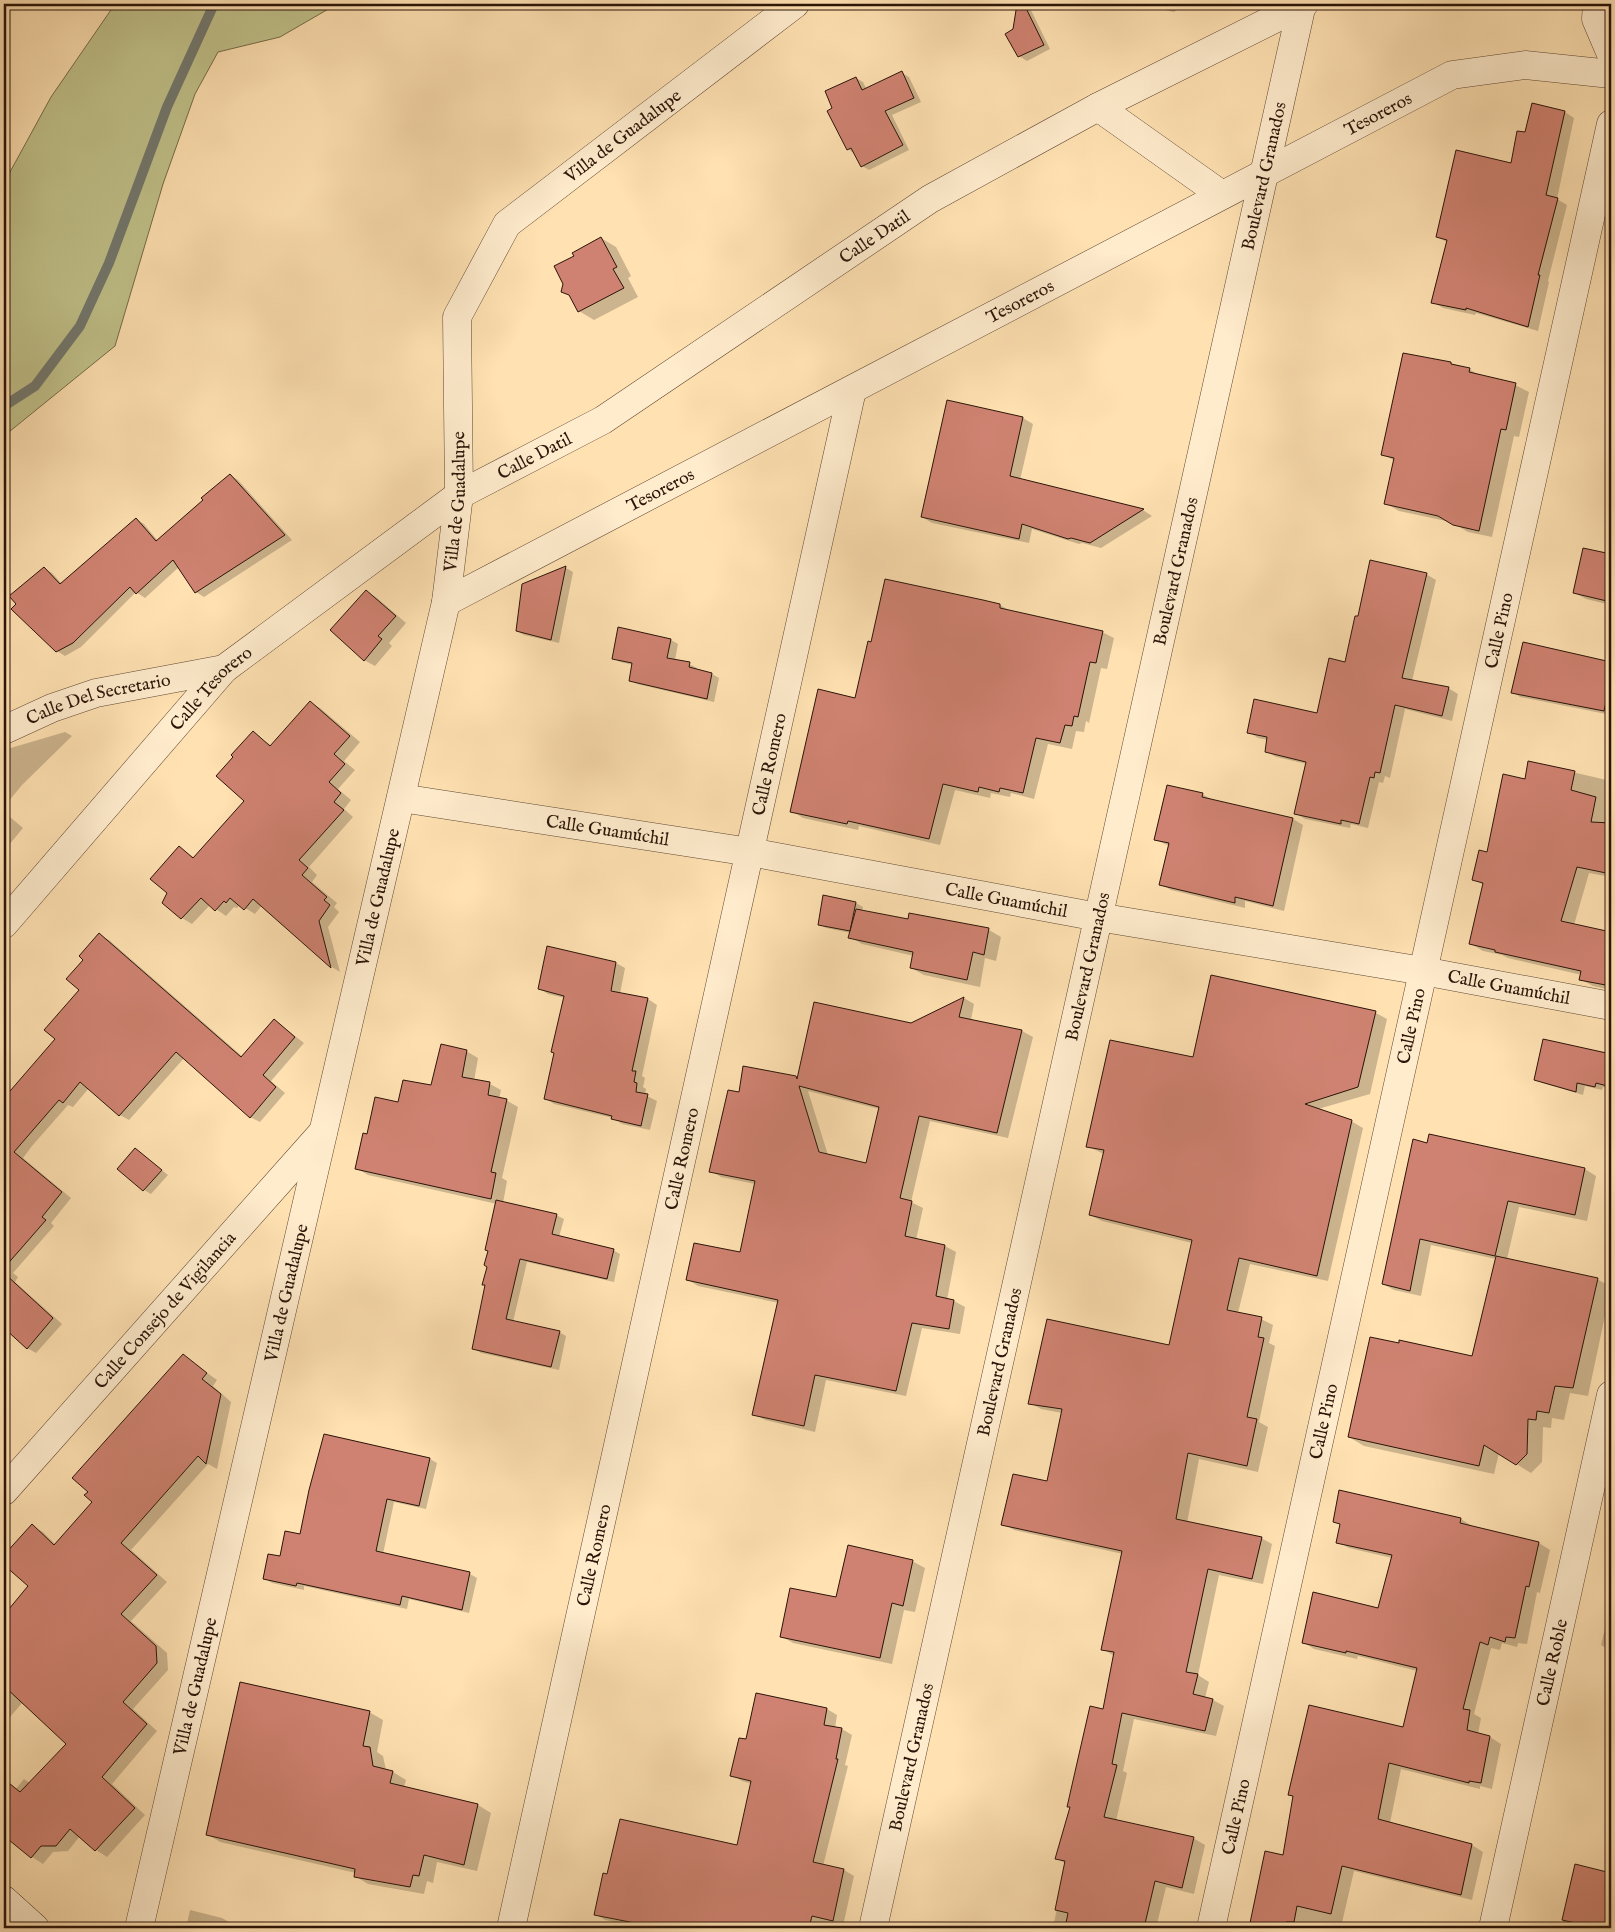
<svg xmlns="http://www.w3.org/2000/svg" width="1615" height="1932" viewBox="0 0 1615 1932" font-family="'IM FELL English',serif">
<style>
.green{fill:#c1c28b;stroke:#766b4a}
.shadow{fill:#0003;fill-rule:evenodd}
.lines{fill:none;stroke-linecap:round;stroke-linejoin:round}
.stream{stroke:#737970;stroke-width:10}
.building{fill:#cf8271;stroke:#2a1408;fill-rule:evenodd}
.street-casing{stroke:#5f4732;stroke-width:29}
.secondary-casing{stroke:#2a1408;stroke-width:29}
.street{stroke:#ffeccd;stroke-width:28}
.secondary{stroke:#ffeccd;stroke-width:28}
.labels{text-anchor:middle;stroke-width:5;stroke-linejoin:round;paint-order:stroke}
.street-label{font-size:18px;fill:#2a1408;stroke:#ffeccd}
</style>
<rect width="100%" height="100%" fill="#ffe1b2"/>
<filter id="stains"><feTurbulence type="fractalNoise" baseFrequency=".004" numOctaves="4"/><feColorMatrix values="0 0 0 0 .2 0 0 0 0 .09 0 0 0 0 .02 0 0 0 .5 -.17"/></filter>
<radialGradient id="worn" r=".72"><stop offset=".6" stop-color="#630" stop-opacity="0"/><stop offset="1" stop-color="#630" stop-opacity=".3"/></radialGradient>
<path class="green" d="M115 4H337L280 37 218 52 195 94 163 184 115 346 4 436V183L51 97Z"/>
<path class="shadow" d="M1018 4H1028L1050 49 1027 61 1019 56 1014 30Z
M1138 4H1183L1174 12Z
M902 73 909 77 921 102 892 115 909 150 869 170 862 166 855 154 848 149 834 109 856 78 863 82 867 90Z
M1565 112 1574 118 1557 199 1567 205 1548 281 1549 282 1538 331 1476 313 1475 315 1443 308 1433 302 1447 242 1437 237 1512 164 1526 134Z
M601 238 616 247 631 276 628 278 638 297 594 320 579 311 576 256Z
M1404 354 1451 363 1469 369 1482 377 1515 385 1529 392 1519 437 1514 436 1492 537 1468 532 1451 522 1399 511 1385 503 1395 461 1382 454Z
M1023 418 1033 424 1020 480 1143 510 1152 516 1101 548 1082 543 1079 544 1032 529 1029 543 932 523 922 517Z
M230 475 238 480 292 540 204 597 196 592 179 567 145 598 136 592 81 647 65 656 57 651 44 568 52 573 62 584 136 519 144 524 158 541Z
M1584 549 1611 555V605L1586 599 1575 593Z
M566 568 573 572 559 643 524 635 517 631 523 584Z
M1426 574 1436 580 1412 681 1448 688 1458 694 1452 721 1405 709 1390 778 1385 776 1383 783 1379 782 1368 828 1351 824 1350 828 1305 819 1295 813 1307 764 1276 757 1266 751 1268 740 1258 738 1249 732 1318 714 1346 664Z
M366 591 377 598 406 623 389 643 392 646 375 666 364 660Z
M1000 605 1012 612 1102 632 1114 638 1107 669 1101 668 1089 723 1086 721 1084 732 1076 731 1072 749 1048 744 1034 799 1011 793 1010 797 991 793 990 798 955 790 940 845 859 826 858 830 803 818 792 811 856 700Z
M671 640 678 644 675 660 689 664 697 668 696 670 712 674 719 678 714 702 637 684 630 680 633 665 620 662 613 658Z
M1524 644 1611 663V715L1520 697 1513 692Z
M310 702 320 708 360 742 344 761 355 770 338 789 351 800 344 809 353 817 309 867 317 875 312 882 337 903 334 907 339 912 328 927 340 972 332 967 262 905 255 914 240 905 237 908 234 907 226 916 210 905 192 924 182 918 169 893 179 848 195 858 246 801 253 733 272 746Z
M65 732 72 736 22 785 4 807V750Z
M1529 762 1611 781V877L1589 873 1574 925 1611 933V990L1593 986 1580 979 1582 975 1508 958 1502 955 1483 951 1471 944 1484 885 1473 879 1526 781Z
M1202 794 1213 800 1293 819 1303 825 1284 911 1245 901V908L1171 890 1160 884 1169 846 1156 840Z
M4 812 23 828 4 851Z
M856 903 863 907 862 911 909 921 989 930 1001 937 996 961 985 958 980 987 924 975 911 968 914 956 862 944 850 937 851 933 826 928 819 924Z
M100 935 109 940 243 1057 274 1020 304 1043 271 1081 285 1093 260 1122 250 1117 185 1057 129 1120 120 1115 89 1088 73 1107 68 1105 32 1146 23 1158 71 1198 51 1223 54 1226 13 1273 18 1277 15 1282 62 1324 36 1353 27 1348 11 1333 4 1341V1098L5 1099 56 1039 81 990 84 960Z
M548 948 616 963 625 968 620 994 648 999 657 1005 642 1076 645 1078 643 1087 646 1089 645 1095 657 1101 650 1130 622 1124 613 1118 554 1104 545 1098 556 1053 565 998 548 994 539 988Z
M964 998 974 1004 971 1020 1022 1031 1033 1037 1008 1138 930 1121 911 1202 923 1208 916 1240 945 1246 956 1252 947 1300 954 1301 965 1307 960 1334 922 1328 906 1396 826 1380 815 1432 765 1420 754 1414 779 1303 698 1286 687 1279 741 1254 755 1184 721 1177 711 1171 740 1094 795 1077 798 1079ZM808 1091 879 1109 867 1164 828 1155Z
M1376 1013 1387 1019 1370 1094 1318 1109 1351 1121 1363 1128 1328 1281 1250 1264 1238 1313 1261 1319 1273 1325 1269 1343 1275 1346 1259 1422 1268 1427 1258 1472 1199 1459 1187 1523 1261 1538 1272 1544 1263 1584 1219 1575 1198 1675 1209 1682 1205 1698 1213 1700 1224 1706 1216 1736 1134 1719 1123 1771 1127 1773 1116 1821 1193 1838 1205 1845 1194 1894 1166 1887 1156 1928H1053L1066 1864 1056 1858 1071 1808 1068 1806 1104 1710 1114 1656 1103 1649 1123 1554 1014 1530 1003 1524 1048 1483 1062 1413 1041 1409 1030 1403 1170 1346 1192 1243 1102 1221 1090 1215 1104 1154 1087 1146 1194 1059Z
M1544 1041 1611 1056V1089L1603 1087 1602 1090 1585 1086 1583 1095 1543 1083 1535 1079Z
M466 1051 478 1058 474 1081 490 1084 501 1090 499 1099 506 1100 518 1107 502 1178 507 1181 503 1203 556 1215 564 1219 559 1237 613 1250 620 1254 614 1282 527 1262 513 1322 559 1332 566 1336 559 1370 481 1353 473 1348 489 1266 497 1204 368 1175 356 1168 368 1135 399 1104 432 1086Z
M1414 1141 1585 1169 1596 1176 1587 1221 1519 1207 1507 1259 1597 1279 1611 1287 1588 1396 1570 1393 1564 1420 1552 1418 1551 1428 1543 1427 1542 1462 1531 1473 1499 1453 1494 1474 1364 1446 1349 1437 1473 1358 1496 1259 1431 1245 1421 1296 1394 1290 1383 1284Z
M135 1149 168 1175 151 1194 144 1190Z
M184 1356 217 1380 213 1386 231 1402 217 1469 208 1464 131 1550 167 1582 131 1621 167 1653 168 1670 133 1709 157 1731 112 1784 145 1815 107 1857 96 1850 80 1836 68 1851 53 1852 43 1864 32 1857 4 1835V1803L24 1779 30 1783 68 1744 23 1702 4 1724V1617L30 1586 4 1563V1557L32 1526 43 1532 56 1545 94 1502Z
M430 1459 437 1463 426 1509 394 1502 383 1554 470 1574 477 1578 469 1613 409 1599 407 1609 304 1586V1590L272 1583 264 1578 301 1536Z
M1340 1492 1461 1519 1472 1526 1539 1543 1550 1550 1540 1593 1537 1592 1527 1644 1518 1643 1517 1647 1502 1643 1500 1650 1491 1648 1474 1714 1481 1718 1478 1734 1490 1737 1501 1744 1492 1789 1480 1786V1789L1401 1769 1390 1823 1472 1845 1483 1852 1472 1900 1354 1871 1341 1927 1347 1928H1261L1251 1923 1284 1857 1294 1797 1289 1794 1404 1729 1417 1671 1358 1656 1357 1659 1314 1649 1303 1642 1379 1609 1392 1558 1349 1548 1338 1542 1341 1525 1334 1521Z
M912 1561 925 1568 915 1612 904 1610 892 1664 793 1643 781 1636Z
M1607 1620 1611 1621V1651L1601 1645Z
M757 1694 827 1709 837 1715 835 1728 842 1729 852 1735 845 1765 848 1766 823 1866 844 1870 854 1876 843 1926 836 1924 835 1928H637L638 1927 605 1920 595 1914 608 1875 738 1847 752 1784 742 1781 732 1775 747 1741Z
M369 1712 383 1720 377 1752 383 1756 386 1770 393 1772 406 1780 404 1787 478 1805 491 1813 477 1871 437 1862 433 1883 427 1881 424 1894 368 1884 355 1876 356 1873 220 1842 207 1834Z
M1576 1866 1611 1874V1928H1562Z
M190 1910 222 1918 229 1922 228 1928H186Z"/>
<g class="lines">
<path class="stream" d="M4 406 35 386 80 326 109 263 167 107 214 4"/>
</g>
<path class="building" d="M1017 4H1024L1044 45 1018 57 1005 34 1013 29Z
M902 71 914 98 885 111 903 145 861 167 851 148 847 150 827 111 832 108 825 91 856 77 862 90Z
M1532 103 1565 111 1546 195 1558 198 1538 275H1540L1528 327 1466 308V310L1431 303 1447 240 1436 237 1456 150 1511 163 1517 131 1525 132Z
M601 237 617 267 613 269 624 288 578 312 569 295 561 292 563 284 554 266 574 256 572 253Z
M1403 353 1451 362V364L1470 368 1469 372 1516 383 1506 430 1501 429 1479 531 1453 525 1438 516 1384 504 1394 458 1381 455Z
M947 400 1023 417 1010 476 1144 509 1090 543 1071 538 1068 539 1022 524 1019 539 921 517Z
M230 474 285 535 195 593 173 560 136 594 130 587 73 643 56 652 11 609 16 604 9 596 44 567 60 584 136 518 156 541 203 500 201 498Z
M1583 548 1611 554V602L1573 593Z
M1370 560 1427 573 1402 678 1449 687 1442 716 1395 705 1380 773 1375 772 1374 778 1370 777 1359 824 1341 820V824L1294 814 1306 762 1265 752 1267 737 1247 733 1254 699 1317 713 1329 658 1345 662 1355 616H1358Z
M566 566 551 640 516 631 522 584Z
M885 579 983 600 1000 604V608L1103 631 1096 663 1090 662 1078 717 1074 716 1072 726 1065 725 1060 743 1036 738 1023 793 1000 788 999 792 979 787 978 792 943 784 929 839 848 821 847 824 790 812 818 689 855 698 868 641 871 642Z
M366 590 396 616 378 636 382 639 364 661 330 630Z
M618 627 671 639 667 658 690 662 689 667 712 673 707 699 629 681 632 663 612 659Z
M1523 642 1611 662V693H1608L1604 711 1511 693Z
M310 701 350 736 334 754 345 764 329 782 341 793 334 802 344 810 299 860 308 868 302 875 327 897 324 900 330 905 319 921 331 968 253 899 244 910 230 898 226 903 224 901 215 911 201 898 181 919 162 903 167 893 150 879 179 846 193 858 244 801 216 776 233 757 231 755 253 731 270 746Z
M1528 761 1575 771 1571 790 1596 797 1591 822 1611 823V874L1577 867 1561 921 1611 932V986L1579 980 1581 971 1495 952V950L1469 944 1483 883 1472 880 1479 850 1487 852 1503 774 1525 779Z
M1167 785 1203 793 1202 797 1293 818 1273 906 1235 897V903L1159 885 1169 843 1154 840Z
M823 895 856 902 850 931 818 925Z
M856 909 908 919 909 913 989 928 984 955 973 952 967 980 910 968 913 952 848 938Z
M99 933 241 1057 274 1019 295 1037 263 1075 276 1087 250 1118 176 1052 119 1116 80 1082 63 1103 59 1100 14 1152 62 1192 42 1217 46 1220 4 1268V1098L55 1039 44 1030 79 990 66 979 83 960 79 956Z
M547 946 616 962 611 991 648 998 632 1071H636L634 1082 637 1083 636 1092 648 1094 641 1126 611 1119 612 1116 544 1099 554 1053 551 1052 564 996 538 989Z
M1211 975 1376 1011 1358 1087 1305 1104 1352 1120 1317 1276 1239 1258 1227 1310 1262 1317 1258 1337 1264 1338 1247 1417 1257 1419 1247 1466 1188 1453 1176 1519 1262 1537 1252 1579 1208 1569 1186 1672 1198 1674 1193 1694 1213 1699 1205 1731 1122 1713 1112 1764 1117 1765 1104 1817 1194 1837 1182 1888 1155 1881 1144 1928H1065L1068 1913 1055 1910 1065 1861 1055 1859 1070 1807H1067L1090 1706 1103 1709 1114 1652 1101 1650 1122 1551 1001 1525 1013 1474 1047 1481 1062 1409 1028 1404 1047 1319 1169 1345 1192 1240 1089 1215 1104 1150 1086 1147 1110 1040 1193 1057Z
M964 997 959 1017 1022 1030 997 1133 919 1116 900 1198 912 1201 905 1236 945 1245 936 1296 954 1300 949 1329 912 1323 896 1391 815 1375 804 1426 752 1415 778 1300 686 1280 694 1243 740 1252 755 1181 709 1172 728 1090 739 1092 743 1066 796 1076 797 1079 814 1002 911 1023ZM799 1086 879 1107 866 1163 819 1152Z
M1543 1039 1611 1054V1087L1596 1083 1595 1087 1577 1083 1576 1092 1534 1080Z
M441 1044 467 1050 462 1077 490 1082 488 1095 507 1099 491 1172 496 1173 491 1199 355 1169 363 1133 367 1134 375 1097 398 1102 403 1080 431 1085Z
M1429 1134 1585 1168 1575 1215 1508 1201 1495 1256 1420 1239 1410 1291 1382 1284 1413 1139 1427 1143Z
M135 1148 162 1170 143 1191 117 1169Z
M496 1200 557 1214 552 1234 614 1249 607 1279 520 1259 506 1319 560 1331 551 1367 472 1349 485 1285H482L487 1267 484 1265 488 1251 485 1250Z
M1496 1256 1598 1278 1573 1388 1555 1386 1549 1413 1537 1411 1536 1420 1528 1419 1527 1454 1516 1465 1484 1445 1479 1466 1348 1437 1370 1337 1399 1343V1340L1472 1356Z
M4 1273 53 1318 27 1349 4 1328Z
M183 1354 207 1373 202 1379 221 1394 206 1464 198 1456 121 1543 157 1575 121 1614 156 1646 157 1663 123 1702 147 1724 102 1777 135 1808 95 1851 70 1829 56 1846H41L31 1858 4 1836V1779L20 1792 66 1744 4 1686V1615L28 1586 4 1565V1555L32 1524 54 1545 92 1502 84 1495 88 1492 72 1478Z
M324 1434 430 1458 419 1506 387 1499 376 1551 470 1572 462 1610 402 1596 400 1605 297 1583 296 1586 263 1579 268 1554 280 1556 285 1531 300 1534 309 1490Z
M1339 1490 1461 1518 1460 1523 1539 1542 1529 1587 1526 1586 1515 1638 1506 1637 1505 1642 1490 1637 1488 1645 1480 1642 1463 1709 1470 1710 1467 1730 1490 1736 1481 1783 1469 1781V1783L1389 1763 1378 1819 1472 1844 1461 1895 1342 1866 1331 1914 1297 1906 1294 1922H1286L1285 1928H1272L1250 1923 1265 1851 1283 1855 1293 1796 1288 1795 1309 1705 1403 1727 1417 1668 1346 1651V1653L1302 1643 1313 1592 1378 1608 1392 1555 1336 1543 1340 1524 1333 1522Z
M848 1545 913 1560 903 1606 892 1603 880 1658 780 1637 790 1588 836 1597Z
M240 1682 370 1711 363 1746 370 1747 373 1766 393 1771 390 1783 478 1804 464 1865 424 1855 419 1876 413 1875 410 1887 354 1877 355 1869 206 1835Z
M756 1693 827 1708 824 1725 842 1728 836 1759H838L813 1862 844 1869 833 1921 812 1916 809 1928H639L640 1924 594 1915 603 1873 607 1874 620 1819 737 1845 751 1781 730 1776 739 1738 746 1739Z
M1575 1864 1611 1873V1928H1598L1562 1920Z"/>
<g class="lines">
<defs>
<g id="street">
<path d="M1597 4 1596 19 1611 54"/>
<path d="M1098 107 1222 195"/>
<path id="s1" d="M446 602 1452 75 1525 65 1611 74"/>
<path id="s2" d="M4 730 52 708 96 693 224 669"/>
<path id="s3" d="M401 798 750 852 1098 917 1423 971 1611 1006"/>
<path id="s4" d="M4 924 224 669 459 495 603 420 930 199 1098 107 1304 4"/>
<path id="s5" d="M4 1491 323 1132"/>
<path id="s6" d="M139 1928 446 602 459 495 457 317 507 224 795 4"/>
<path id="s7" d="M511 1928 852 390"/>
<path id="s8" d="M873 1928 1302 4"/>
<path id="s9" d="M1211 1928 1611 124"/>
<path id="s10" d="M1493 1928 1611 1395"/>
</g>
<path id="secondary" d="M4 1900 35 1928"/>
</defs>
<use href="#street" class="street-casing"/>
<use href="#secondary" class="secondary-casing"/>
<use href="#street" class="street"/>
<use href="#secondary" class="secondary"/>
</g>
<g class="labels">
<g class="street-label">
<text dy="6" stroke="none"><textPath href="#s1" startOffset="1052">Tesoreros</textPath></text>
<text dy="6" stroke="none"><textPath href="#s6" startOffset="1898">Villa de Guadalupe</textPath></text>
<text dy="6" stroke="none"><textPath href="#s8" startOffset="1795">Boulevard Granados</textPath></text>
<text dy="6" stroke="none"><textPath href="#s4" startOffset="1119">Calle Datil</textPath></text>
<text dy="6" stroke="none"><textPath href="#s1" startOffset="648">Tesoreros</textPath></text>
<text dy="6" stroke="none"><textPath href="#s4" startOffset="714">Calle Datil</textPath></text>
<text dy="6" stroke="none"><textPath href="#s1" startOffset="242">Tesoreros</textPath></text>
<text dy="6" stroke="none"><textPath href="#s6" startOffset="1462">Villa de Guadalupe</textPath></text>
<text dy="6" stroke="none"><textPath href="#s8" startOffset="1390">Boulevard Granados</textPath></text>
<text dy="6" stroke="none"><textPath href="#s9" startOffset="1329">Calle Pino</textPath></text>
<text dy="6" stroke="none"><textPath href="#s4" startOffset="314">Calle Tesorero</textPath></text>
<text dy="6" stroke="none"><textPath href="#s2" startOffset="100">Calle Del Secretario</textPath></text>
<text dy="6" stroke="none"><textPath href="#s7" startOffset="1192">Calle Romero</textPath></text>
<text dy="6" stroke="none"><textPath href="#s3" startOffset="209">Calle Guamúchil</textPath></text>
<text dy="6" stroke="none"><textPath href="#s6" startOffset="1058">Villa de Guadalupe</textPath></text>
<text dy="6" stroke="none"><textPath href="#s3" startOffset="614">Calle Guamúchil</textPath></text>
<text dy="6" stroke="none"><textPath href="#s8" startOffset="985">Boulevard Granados</textPath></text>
<text dy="6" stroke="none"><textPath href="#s3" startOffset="1124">Calle Guamúchil</textPath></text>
<text dy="6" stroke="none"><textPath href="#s9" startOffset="924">Calle Pino</textPath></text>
<text dy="6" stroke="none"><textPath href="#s7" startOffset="788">Calle Romero</textPath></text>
<text dy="6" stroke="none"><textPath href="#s6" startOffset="652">Villa de Guadalupe</textPath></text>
<text dy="6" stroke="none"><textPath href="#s5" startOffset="242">Calle Consejo de Vigilancia</textPath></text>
<text dy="6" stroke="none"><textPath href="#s8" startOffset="580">Boulevard Granados</textPath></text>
<text dy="6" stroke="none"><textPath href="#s9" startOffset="519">Calle Pino</textPath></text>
<text dy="6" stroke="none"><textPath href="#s7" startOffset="382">Calle Romero</textPath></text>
<text dy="6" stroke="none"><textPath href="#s10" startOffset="272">Calle Roble</textPath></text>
<text dy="6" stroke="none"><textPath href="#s6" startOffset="248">Villa de Guadalupe</textPath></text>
<text dy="6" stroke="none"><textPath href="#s8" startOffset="175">Boulevard Granados</textPath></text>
<text dy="6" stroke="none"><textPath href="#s9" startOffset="114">Calle Pino</textPath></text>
</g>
</g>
<rect width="1615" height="1932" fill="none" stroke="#ffe1b2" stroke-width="20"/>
<rect x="5" y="5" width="1605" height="1922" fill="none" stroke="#2a1408" stroke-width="2.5"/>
<rect x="10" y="10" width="1595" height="1912" fill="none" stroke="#2a1408"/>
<rect width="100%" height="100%" filter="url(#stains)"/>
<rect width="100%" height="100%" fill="url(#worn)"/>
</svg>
